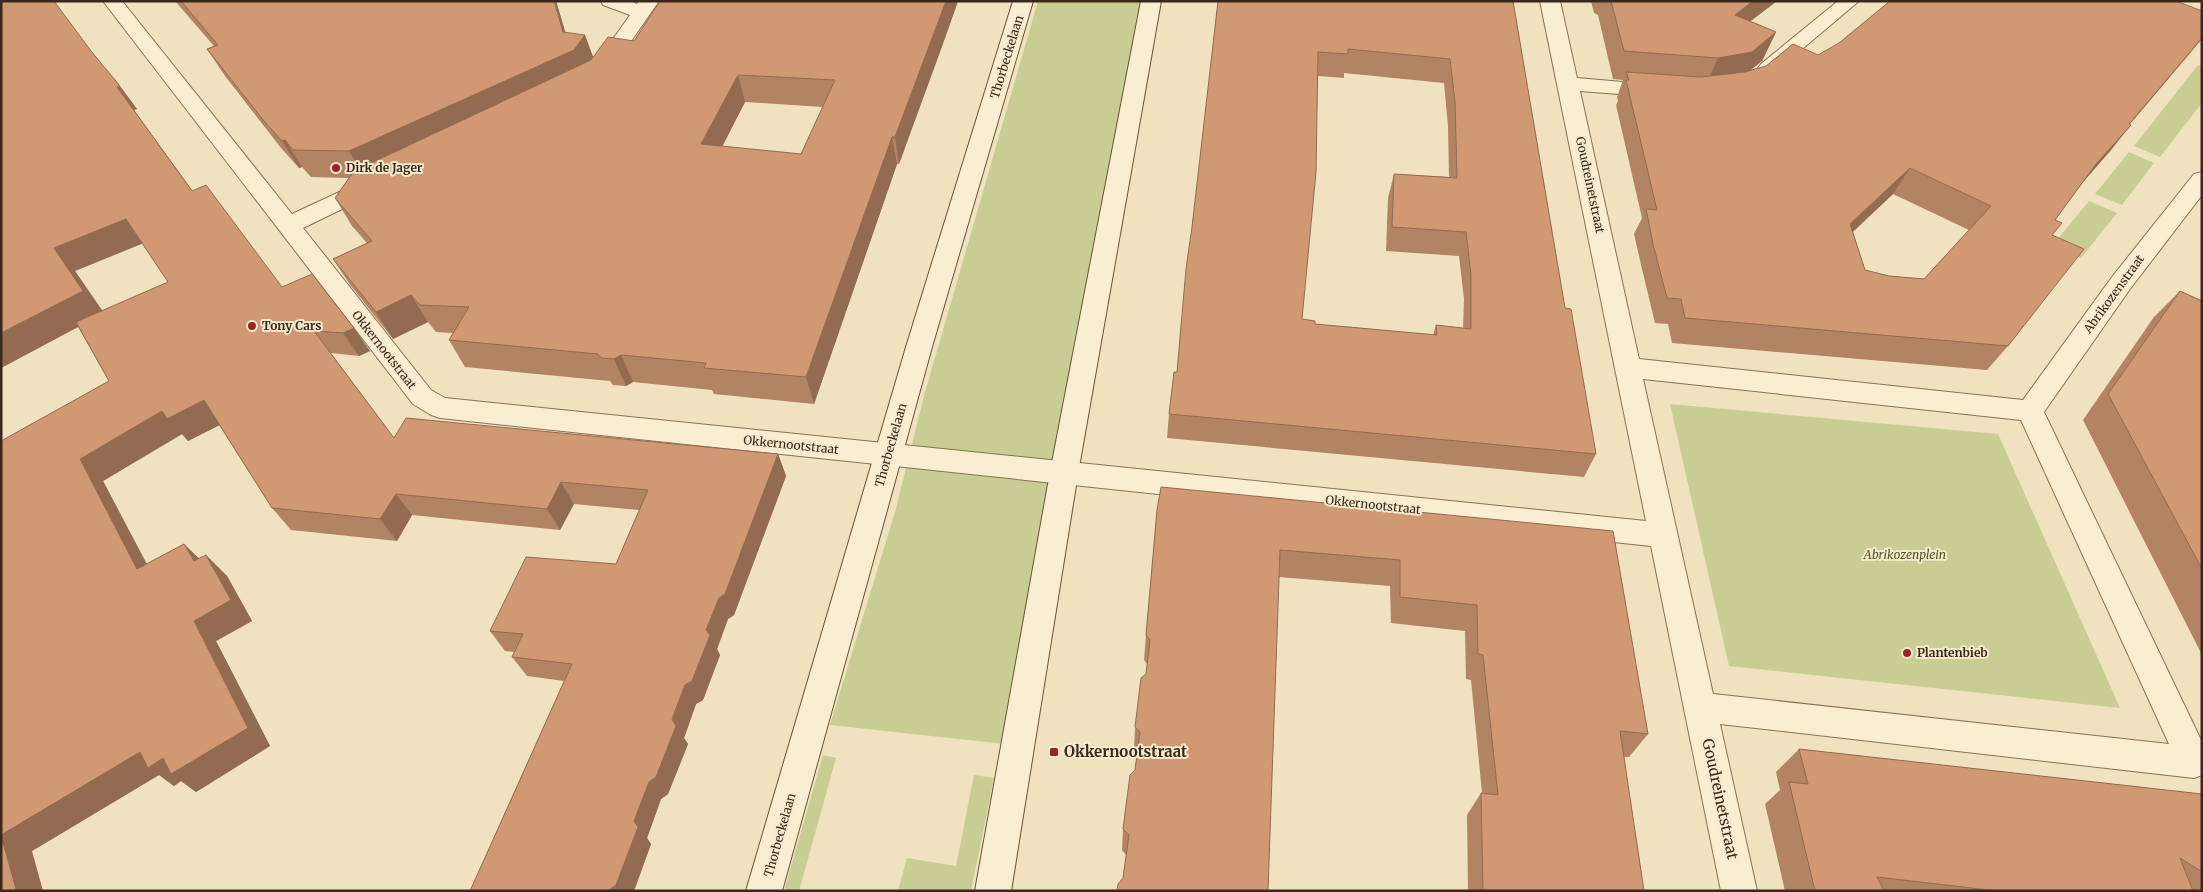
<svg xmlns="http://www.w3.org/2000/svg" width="2203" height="892" viewBox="0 0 2203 892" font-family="Merriweather,serif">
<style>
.green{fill:#c8ce93}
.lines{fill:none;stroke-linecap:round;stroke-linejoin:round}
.street-casing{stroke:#897156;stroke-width:2}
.secondary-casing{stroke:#6b523a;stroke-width:2}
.street{fill:#faeed2;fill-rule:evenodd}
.secondary{fill:#faeed2;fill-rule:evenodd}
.wall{fill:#b38463;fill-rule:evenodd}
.shaded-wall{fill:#926b50}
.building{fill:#d09973;stroke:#926b50;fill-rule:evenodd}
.poi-dot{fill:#9b2325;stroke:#f7ebcf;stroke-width:2}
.labels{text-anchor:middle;stroke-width:4;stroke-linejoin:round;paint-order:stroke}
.street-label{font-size:12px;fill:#38291c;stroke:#f7ebcf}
.poi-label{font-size:12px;font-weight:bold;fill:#38291c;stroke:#f7ebcf;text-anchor:start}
.park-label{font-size:12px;font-style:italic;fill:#495621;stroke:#f7ebcf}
.near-poi-label{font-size:15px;font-weight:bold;fill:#38291c;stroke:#f7ebcf;text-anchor:start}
.near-street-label{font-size:15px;fill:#38291c;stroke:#f7ebcf}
</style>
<rect width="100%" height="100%" fill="#f0e1bf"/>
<path class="green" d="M1038 1H1141L1005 744 830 725 895 512 924 396Z
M2198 65 2202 66V103L2160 157 2134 146Z
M2129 152 2154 163 2122 205 2095 194Z
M2089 201 2117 213 2081 258 2052 246Z
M1670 404 1998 434 2120 708 1729 666Z
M823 755 836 758 799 891H784Z
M974 775 994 778 971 891H898L907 858 956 866Z"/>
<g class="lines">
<defs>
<path id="street" d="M103 1H122L292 214 363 181 371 179 379 181 382 186 379 191 303 228 431 390 445 398 1646 521 1540 1H1560L1577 78 1657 85 1664 87 1667 91 1664 95 1657 97 1580 91 1639 359 2023 400 2112 277 2194 174 2202 172V195L2130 289 2044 412 2202 742V775L2194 778 1720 724 1757 891H1721L1651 546 440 418 431 415 413 404ZM1643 379 2021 420 2169 744 1713 694Z
M601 1H630L637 4 639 1H659L609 73 602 75 595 73 592 69 630 15 603 5Z
M1838 1H1859L1775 72 1768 74 1761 72 1758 68 1761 64Z"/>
<path id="secondary" d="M1013 1H1033L932 347 782 891H746L906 347Z
M1141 1H1161L1078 473 1011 891H975L1050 473Z"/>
</defs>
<use href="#street" class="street-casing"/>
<use href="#secondary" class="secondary-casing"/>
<use href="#street" class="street"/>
<use href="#secondary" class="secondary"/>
</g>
<path class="wall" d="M175 1H556L565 32 593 57 634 41 660 1H958L945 38 899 164H897L814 404 714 394 712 390 633 382 626 386 613 385 610 381 465 367 449 340 453 333 436 332 428 322 393 339 351 286 333 259 367 243 352 226 335 198 349 178 311 177 302 167 299 168 281 148 225 76 207 49 214 46ZM745 102 823 107 801 154 722 147Z
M1218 1H1513L1565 308 1596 454 1584 477 1167 438 1169 414 1177 372ZM1344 73 1444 83 1448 126 1449 177 1394 174 1388 198 1386 251 1459 256 1464 299 1463 328 1436 325 1433 335 1315 324 1302 319 1318 76 1344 78Z
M1591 1H1777L1750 21 1776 32 1762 61 1749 71 1818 55 2130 125 2111 150 2083 182 2055 220 2053 235 2008 346 1987 370 1672 343 1668 324 1655 323 1642 269 1634 234 1642 218 1616 105 1618 101 1617 97 1623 80 1613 79 1598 15 1594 13ZM1893 194 1969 230 1924 279 1889 276 1865 270 1853 232Z
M91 51 137 109 134 110 192 190 282 287 370 351 359 356 331 353 394 438 778 454 786 476 734 615 728 619 717 649 720 655 703 700 696 704 684 738 688 744 668 794 661 799 647 838 651 844 634 891H470L564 681 527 676 512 657 514 652 505 651 490 631 616 564 639 510 574 504 560 530 412 515 397 541 291 530 272 508 219 425 188 441 182 434 103 481 147 564 200 559 227 576 252 621 216 641 270 746 196 792 181 781 174 786 159 775 32 851 1 891 109 381 78 327 1 368ZM142 243 168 282 102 311 75 271Z
M2180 291 2202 301V655L2083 420 2154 317Z
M1157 510 1613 531 1648 734 1629 757H1624L1644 891H1468L1467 815 1481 793H1482L1471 680 1466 679 1465 631 1391 623 1390 586 1279 577 1123 878 1126 855 1122 850 1123 829 1135 770 1137 754 1134 750 1135 727 1146 674 1147 664 1144 660 1146 635Z
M1799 749 2202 794V891H1785L1765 804 1780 790 1776 772Z"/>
<path class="shaded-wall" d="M554 1H556L571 51 585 35 595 62 365 178 349 151 563 32Z
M946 1H958L945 38 899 164 895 137Z
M1753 1H1777L1722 43 1735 15Z
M1776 32 1762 61 1738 80 1705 87 1718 58Z
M2202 38V39L2109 149 2129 124Z
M738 75 745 102 709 172 701 144Z
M120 86 137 109 134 110 117 87Z
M2131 125 2111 150 2076 190 2096 164Z
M892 137 897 164 814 404 806 377Z
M285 140 302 167 299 168 282 141Z
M1910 168 1893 194 1834 249 1850 224Z
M126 219 144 243 75 271 104 313 1 368V333L54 248Z
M411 295 428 322 393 339 376 312Z
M354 328 370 351 359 356 343 333Z
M621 355 633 382 626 386 614 359Z
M204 400 224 423 188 441 182 434 103 481 160 590 137 569 80 459 162 411Z
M778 454 786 476 734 615 728 619 717 649 720 655 703 700 696 704 684 738 688 744 668 794 661 799 647 838 651 844 634 891H608L706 630Z
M561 482 574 504 560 530 547 509Z
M396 494 412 515 397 541 380 519Z
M184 544 206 565 194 561Z
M206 555 227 576 252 621 216 641 270 746 196 792 181 781 174 786 159 775 32 851 43 891H12L1 835Z"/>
<path class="building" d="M1 1H54L91 51 120 86 117 87 192 191 206 185 282 287 312 274 354 328 343 333 314 331 394 438 406 418 778 454 725 594 719 598 706 630 710 635 692 681 685 685 672 719 676 726 656 777 649 782 634 821 638 827 616 885 608 891H470L572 664 512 657 523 634 490 631 526 557 616 564 648 490 561 482 547 509 396 494 380 519 272 508 204 400 167 419 162 411 80 459 137 569 184 544 194 561 206 555 231 600 194 621 248 728 171 774 163 758 148 768 140 752 1 835 16 889 12 891H1V441L109 381 76 322 168 282 126 219 54 248 83 291 1 333Z
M181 1H554L563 32 585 35 574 50 349 151 293 150 285 140 282 141 264 121 207 49 218 45Z
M660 1H946L895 137H892L806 377 704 368 706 363 621 355 614 359 601 358 598 354 449 340 469 307 420 305 411 295 376 312 333 259 372 241 335 198 354 171 591 60 608 37 634 41ZM738 75 835 80 801 154 701 144Z
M1218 1H1513L1565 308 1571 309 1596 454 1169 414 1174 372H1177L1186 269 1192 227ZM1348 49 1450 59 1455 102 1457 178 1394 174 1392 227 1466 232 1471 275V329L1436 325 1437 335 1315 324V321L1302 319 1316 172 1318 52 1348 54Z
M1611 1H1753L1735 15 1776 32 1752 52 1718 58 1624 51Z
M1890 1H2176L2202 11V38L2129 124 2131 125 2096 164 2055 220 2062 223 2052 235 2084 249 2008 346 1685 318 1681 299 1667 298 1653 244 1646 209 1657 210 1626 80H1629L1626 72 1701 77 1745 72 1766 66 1793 44 1818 55 1839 43ZM1910 168 1991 206 1924 279 1889 276 1865 270 1850 224Z
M2180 291 2202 301V569L2108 394Z
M1161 487 1613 531 1648 734 1620 731 1644 891H1483L1481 793 1498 795 1483 655 1478 654 1477 605 1400 597V560L1280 550 1268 891H1117L1118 884 1123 878 1129 835 1123 829 1130 775 1135 770 1140 732 1135 727 1141 678 1146 674 1150 640 1146 635 1157 510Z
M1799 749 2202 794V872L2180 858 2193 891H1997L1877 877 1884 891H1815L1789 782 1808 784Z"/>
<g class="poi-dot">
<circle cx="336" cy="168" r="5"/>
<circle cx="252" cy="326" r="5"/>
<circle cx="1907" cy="653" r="5"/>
<rect x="1049" y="747" width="10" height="10" rx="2.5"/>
</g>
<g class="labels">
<g class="street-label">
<text transform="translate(1007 57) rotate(-73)" y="4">Thorbeckelaan</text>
<text transform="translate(1590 185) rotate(78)" y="4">Goudreinetstraat</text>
<text transform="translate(2114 294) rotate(-54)" y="4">Abrikozenstraat</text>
<text transform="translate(384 350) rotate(52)" y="4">Okkernootstraat</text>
<text transform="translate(791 445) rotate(6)" y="4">Okkernootstraat</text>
<text transform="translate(891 445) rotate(-74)" y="4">Thorbeckelaan</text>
<text transform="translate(1373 505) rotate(6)" y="4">Okkernootstraat</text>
<text transform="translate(780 835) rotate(-74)" y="4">Thorbeckelaan</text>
</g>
<g class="poi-label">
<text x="346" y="172">Dirk de Jager</text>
<text x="262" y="330">Tony Cars</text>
<text x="1917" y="657">Plantenbieb</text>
</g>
<g class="park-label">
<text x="1905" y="559">Abrikozenplein</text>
</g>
<g class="near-poi-label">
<text x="1064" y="757">Okkernootstraat</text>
</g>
<g class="near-street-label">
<text transform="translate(1720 799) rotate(78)" y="5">Goudreinetstraat</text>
</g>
</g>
<rect width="2203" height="892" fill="none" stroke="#38291c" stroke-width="5"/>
</svg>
